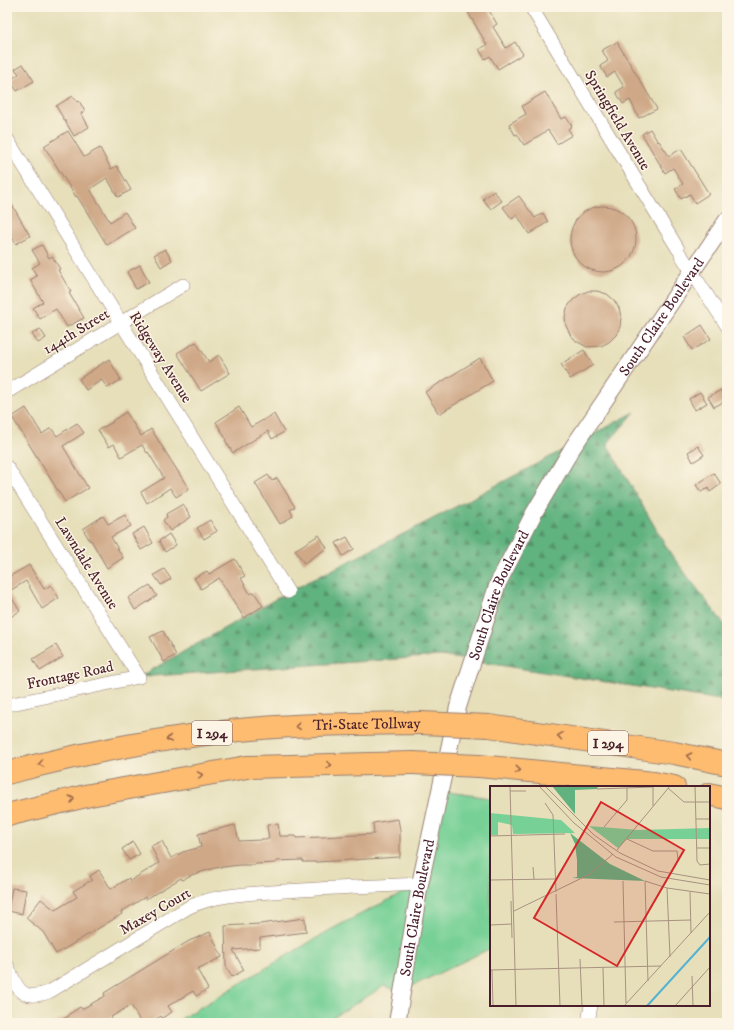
<svg xmlns="http://www.w3.org/2000/svg" width="734" height="1030" viewBox="0 0 734 1030" font-family="'IM FELL DW Pica',serif">
<style>
.grass{fill:#77d096;stroke:#607860}
.forest{fill:url(#forest-firs);stroke:#566855}
.building{fill:#cfa887}
.lines{fill:none;stroke-linecap:round;stroke-linejoin:round}
.minor-casing{stroke:#987f72;stroke-width:14}
.tertiary-casing{stroke:#987f72;stroke-width:18}
.motorway-casing{stroke:#987f72;stroke-width:24}
.minor{stroke:#fff;stroke-width:13}
.tertiary{stroke:#fff;stroke-width:16}
.motorway{stroke:#fdbc70;stroke-width:22}
.motorway-bridge-casing{stroke:#987f72;stroke-width:24;stroke-linecap:butt}
.motorway-bridge{stroke:#fdbc70;stroke-width:22}
.oneway{stroke:#9b664a}
.labels{text-anchor:middle;stroke-width:3;stroke-linejoin:round;paint-order:stroke}
.shield{fill:#fcf5e5;stroke:#7f5f63;stroke-width:1}
.shield-label{font-size:14px;font-weight:bold;fill:#4a1f2b}
.street-label{font-size:15px;fill:#4a1f2b;stroke:#fcf5e5}
.inset-river{fill:none;stroke:#55b2d3;stroke-width:2}
.inset-road{fill:none;stroke:#a89281;stroke-width:1}
.view{fill:#d62828;fill-opacity:0.15;stroke:#d62828;stroke-width:2}
.inset-edge{fill:none;stroke:#4a1f2b;stroke-width:2}
</style>
<defs>
<pattern id="forest-firs" width="22" height="20" patternUnits="userSpaceOnUse"><rect width="22" height="20" fill="#61b27f"/><path d="M5 1l3.5 6h-7zM16 11l3.5 6h-7z" fill="#529068"/></pattern>
</defs>
<rect width="100%" height="100%" fill="#fcf5e5"/>
<filter id="ink" filterUnits="userSpaceOnUse"><feTurbulence type="fractalNoise" baseFrequency=".025" numOctaves="2"/><feDisplacementMap in="SourceGraphic" scale="8" xChannelSelector="R" yChannelSelector="G"/><feConvolveMatrix kernelMatrix="1 2 1 2 8 2 1 2 1" color-interpolation-filters="sRGB"/></filter>
<filter id="wash" filterUnits="userSpaceOnUse"><feTurbulence type="fractalNoise" baseFrequency=".012" numOctaves="4" result="noise"/><feDisplacementMap in="SourceGraphic" scale="16" xChannelSelector="R" yChannelSelector="G"/><feGaussianBlur stdDeviation="0.9" result="paint"/><feColorMatrix in="noise" values="0 0 0 0 0 0 0 0 0 0 0 0 0 0 0 0 0 1.4 0 .05"/><feComposite in="paint" operator="in"/></filter>
<g filter="url(#wash)">
<rect width="100%" height="100%" fill="#e6dfba"/>
<path class="grass" d="M440 791 491 798V948L402 991 384 986 324 1023H174L330 930 420 884Z"/>
<path class="forest" d="M635 412 607 444 670 553 727 628V701L441 656 139 677 288 592 423 524Z"/>
<g id="blocks">
<path class="building" d="M465 7H487L497 24 493 27 506 48 515 42 523 54 498 69 490 56 485 59 479 49 487 45Z
M617 42 657 109 639 118 630 100 623 104 616 92 624 87 615 72 607 77 600 66 608 61 602 50Z
M23 64 34 81 17 91 10 80 19 74 15 69Z
M545 92 561 119 566 117 572 126 568 129 572 135 557 144 548 130 524 145 517 134 515 135 509 124 526 114 522 106Z
M73 96 77 102 79 101 85 111 81 113 89 127 74 136 56 106Z
M650 129 658 142 659 141 669 156 681 149 709 194 695 203 690 194 681 199 675 189 683 184 673 168 665 173 642 134Z
M68 131 84 157 100 148 111 169 117 166 131 190 118 197 107 178 90 189 110 222 125 212 135 228 107 245 77 196 76 197 44 146Z
M494 191 502 201 491 209 483 199Z
M7 196 30 236 16 244 7 229Z
M519 196 535 218 543 213 548 222 529 234 517 215 512 219 503 207Z
M570 239a33 33 0 1 1 66 0a33 33 0 1 1-66 0Z
M42 245 49 258 52 256 60 269 58 270 71 292 69 293 84 318 67 327 56 309 40 319 33 308 43 302 30 280 37 276 32 268 40 263 32 250Z
M165 249 172 260 161 267 154 255Z
M140 265 149 282 136 289 127 272Z
M588 291H597L607 294 614 300 619 308 621 317 620 327 616 335 609 342 601 346 587 347 576 341 570 334 566 326 565 317 567 308 572 301 579 295Z
M702 325 711 339 692 350 684 337Z
M40 329 46 338 38 343 32 334Z
M196 342 209 362 219 355 230 373 201 391 177 353Z
M584 350 593 365 570 379 561 364Z
M480 358 493 381 439 414 425 392Z
M109 359 121 380 107 388 102 380 86 390 79 379Z
M727 387V400L714 407 708 397Z
M700 392 707 403 695 410 689 399Z
M239 407 251 427 274 414 284 432 272 439 268 431 233 453 225 440 226 439 216 422Z
M26 408 42 434 51 428 57 436 77 423 84 433 63 446 88 488 65 502 12 417Z
M126 412 141 436 151 429 189 489 176 497 170 488 147 503 141 492 164 478 148 452 147 453 142 445 121 457 114 444 109 447 98 430 113 422 112 421Z
M698 446 704 455 693 462 688 452Z
M714 473 721 484 710 492 708 488 701 492 696 485Z
M268 475 272 481 277 478 295 507 290 510 293 516 280 524 255 483Z
M183 504 191 517 170 531 163 520 167 517 166 514Z
M125 515 131 526 111 537 123 558 107 568 91 540 90 541 83 529 103 516 108 524Z
M210 520 217 531 204 539 197 528Z
M144 527 153 543 141 550 132 534Z
M169 534 176 545 165 552 159 541Z
M319 535 327 548 304 563 295 550Z
M347 537 354 549 343 556 336 543Z
M235 559 245 576 241 578 250 594 254 592 263 606 244 618 219 578 201 589 194 578 207 571 209 574Z
M29 565 44 589 51 585 59 598 42 609 26 581 8 592 20 611 7 619V578Z
M164 569 171 579 161 585 154 575Z
M150 585 157 596 135 610 128 598Z
M163 631 176 655 164 662 150 637Z
M56 645 63 657 40 671 33 659Z
M398 819 400 830V857L317 862H303V860L276 861V863L255 864V865H240L215 868 191 875 182 880 181 878 146 899 145 897 121 912 122 914 56 954 43 932 26 918 41 899 55 910 77 897 73 891 92 880 90 876 99 870 111 889 129 878 130 881 159 863 151 846 162 841 171 858 183 852 201 847 198 834 235 825 239 841 261 840V839H269L267 825 278 824 280 836H296V838L322 837 374 834 373 823Z
M133 842 140 854 129 860 122 849Z
M12 888 26 890 22 914 8 911Z
M305 918 306 932 260 938V948L233 950 244 970 232 977 226 966 225 926 260 924Z
M210 932 222 957 197 969 208 989 196 996 193 991 168 1006 172 1012 162 1018 161 1016 149 1023H141L131 1005 111 1017 112 1020 107 1023H55L69 1016 68 1015 80 1007 82 1009 105 996 104 993 189 941Z"/>
</g>
</g>
<g filter="url(#ink)">
<use href="#blocks" fill-opacity="0" stroke="#987f72" stroke-width="1"/>
<g class="lines">
<defs>
<path id="minor" d="M531 7 678 249
M7 139 288 592
M681 255 727 326
M7 392 183 285
M7 467 139 677 7 705
M7 965C17 988 20 1002 49 992L189 907C220 893 253 894 285 891 330 888 375 886 420 884
M588 1023 591 1005"/>
<g id="tertiary">
<path id="s1" d="M397 1023 420 884 458 707 498 583 534 513 573 447 727 220"/>
</g>
<g id="motorway">
<path d="M489 726 674 753 727 764"/>
<path d="M479 766 654 783 674 787"/>
<path id="s2" d="M7 773C72 756 139 742 206 734 277 724 349 724 421 723"/>
<path d="M709 794 727 798"/>
<path d="M7 815 90 795 247 767 412 763"/>
</g>
</defs>
<use href="#minor" class="minor-casing"/>
<use href="#tertiary" class="tertiary-casing"/>
<use href="#motorway" class="motorway-casing"/>
<use href="#minor" class="minor"/>
<use href="#tertiary" class="tertiary"/>
<use href="#motorway" class="motorway"/>
<defs>
<path id="motorway-bridge" d="M421 723 489 726
M412 763 479 766"/>
</defs>
<use href="#motorway-bridge" class="motorway-bridge-casing"/>
<use href="#motorway-bridge" class="motorway-bridge"/>
</g>
<defs><path id="oneway-chevron" d="M-2-3.5L2.5 0L-2 3.5" fill="none" stroke-width="1.6" stroke-linecap="round" stroke-linejoin="round"/></defs>
<g class="oneway">
<use href="#oneway-chevron" transform="translate(298 726) rotate(177)"/>
<use href="#oneway-chevron" transform="translate(560 736) rotate(-172)"/>
<use href="#oneway-chevron" transform="translate(169 739) rotate(171)"/>
<use href="#oneway-chevron" transform="translate(689 756) rotate(-168)"/>
<use href="#oneway-chevron" transform="translate(41 764) rotate(166)"/>
<use href="#oneway-chevron" transform="translate(329 765) rotate(-1)"/>
<use href="#oneway-chevron" transform="translate(518 770) rotate(5)"/>
<use href="#oneway-chevron" transform="translate(200 775) rotate(-10)"/>
<use href="#oneway-chevron" transform="translate(72 799) rotate(-14)"/>
</g>
</g>
<g class="labels">
<g class="shield">
<rect x="192" y="721" width="40" height="24" rx="3"/>
<rect x="588" y="731" width="40" height="24" rx="3"/>
</g>
<g class="shield-label">
<text x="212" y="738">I 294</text>
<text x="608" y="748">I 294</text>
</g>
<g class="street-label">
<text transform="translate(618 120) rotate(59)" y="5">Springfield Avenue</text>
<text dy="5" stroke="none"><textPath href="#s1" startOffset="765">South Claire Boulevard</textPath></text>
<text transform="translate(76 331) rotate(-31)" y="5">144th Street</text>
<text transform="translate(161 357) rotate(58)" y="5">Ridgeway Avenue</text>
<text transform="translate(87 563) rotate(58)" y="5">Lawndale Avenue</text>
<text dy="5" stroke="none"><textPath href="#s1" startOffset="441">South Claire Boulevard</textPath></text>
<text transform="translate(70 675) rotate(-12)" y="5">Frontage Road</text>
<text dy="5" stroke="none"><textPath href="#s2" startOffset="364">Tri-State Tollway</textPath></text>
<text dy="5" stroke="none"><textPath href="#s1" startOffset="117">South Claire Boulevard</textPath></text>
<text transform="translate(155 911) rotate(-30)" y="5">Maxey Court</text>
</g>
</g>
<g transform="translate(490 786)">
<rect width="220" height="220" fill="#e6dfba"/>
<path d="M0 27 71 34 85 47 23 48 22 39 8 36V49H0ZM99 40 148 44 220 42V53H137L128 62Z" fill="#77d096"/>
<path d="M62 0H107V3L85 4V28ZM80 47 120 78 155 95 82 92 87 91V74L85 58Z" fill="#61b27f"/>
<path class="inset-river" d="M157 220 220 151"/>
<path class="inset-road" d="M20 0 26 220M49 0 84 37 126 71 171 91 220 99M55 0 104 49 130 67 168 85 220 94M107 0V3L163 1M205 0 207 75 210 79 220 78M178 2 194 16H220M20 5H36M55 17 63 29 66 106M163 20V1M206 33H220M114 41 137 14V2M0 50 75 48M137 53 163 65H187L188 74M207 62H220M127 64 180 0M43 81 44 93M0 94 65 93M133 95 136 217M177 102 180 171M200 106 201 147M66 108 70 220M21 115 22 152M24 125 100 88 123 68M124 136 201 134M0 139 22 138M90 173 92 220M113 182 114 220M0 184 171 180M2 184 3 220M202 190 203 220M158 195 155 95 177 102 220 108M134 220 220 126M185 220 220 181"/>
<path class="view" d="M111 16 194 64 127 180 44 132Z"/>
<rect width="220" height="220" class="inset-edge"/>
</g>
<rect width="734" height="1030" fill="none" stroke="#fcf5e5" stroke-width="24"/>
</svg>
